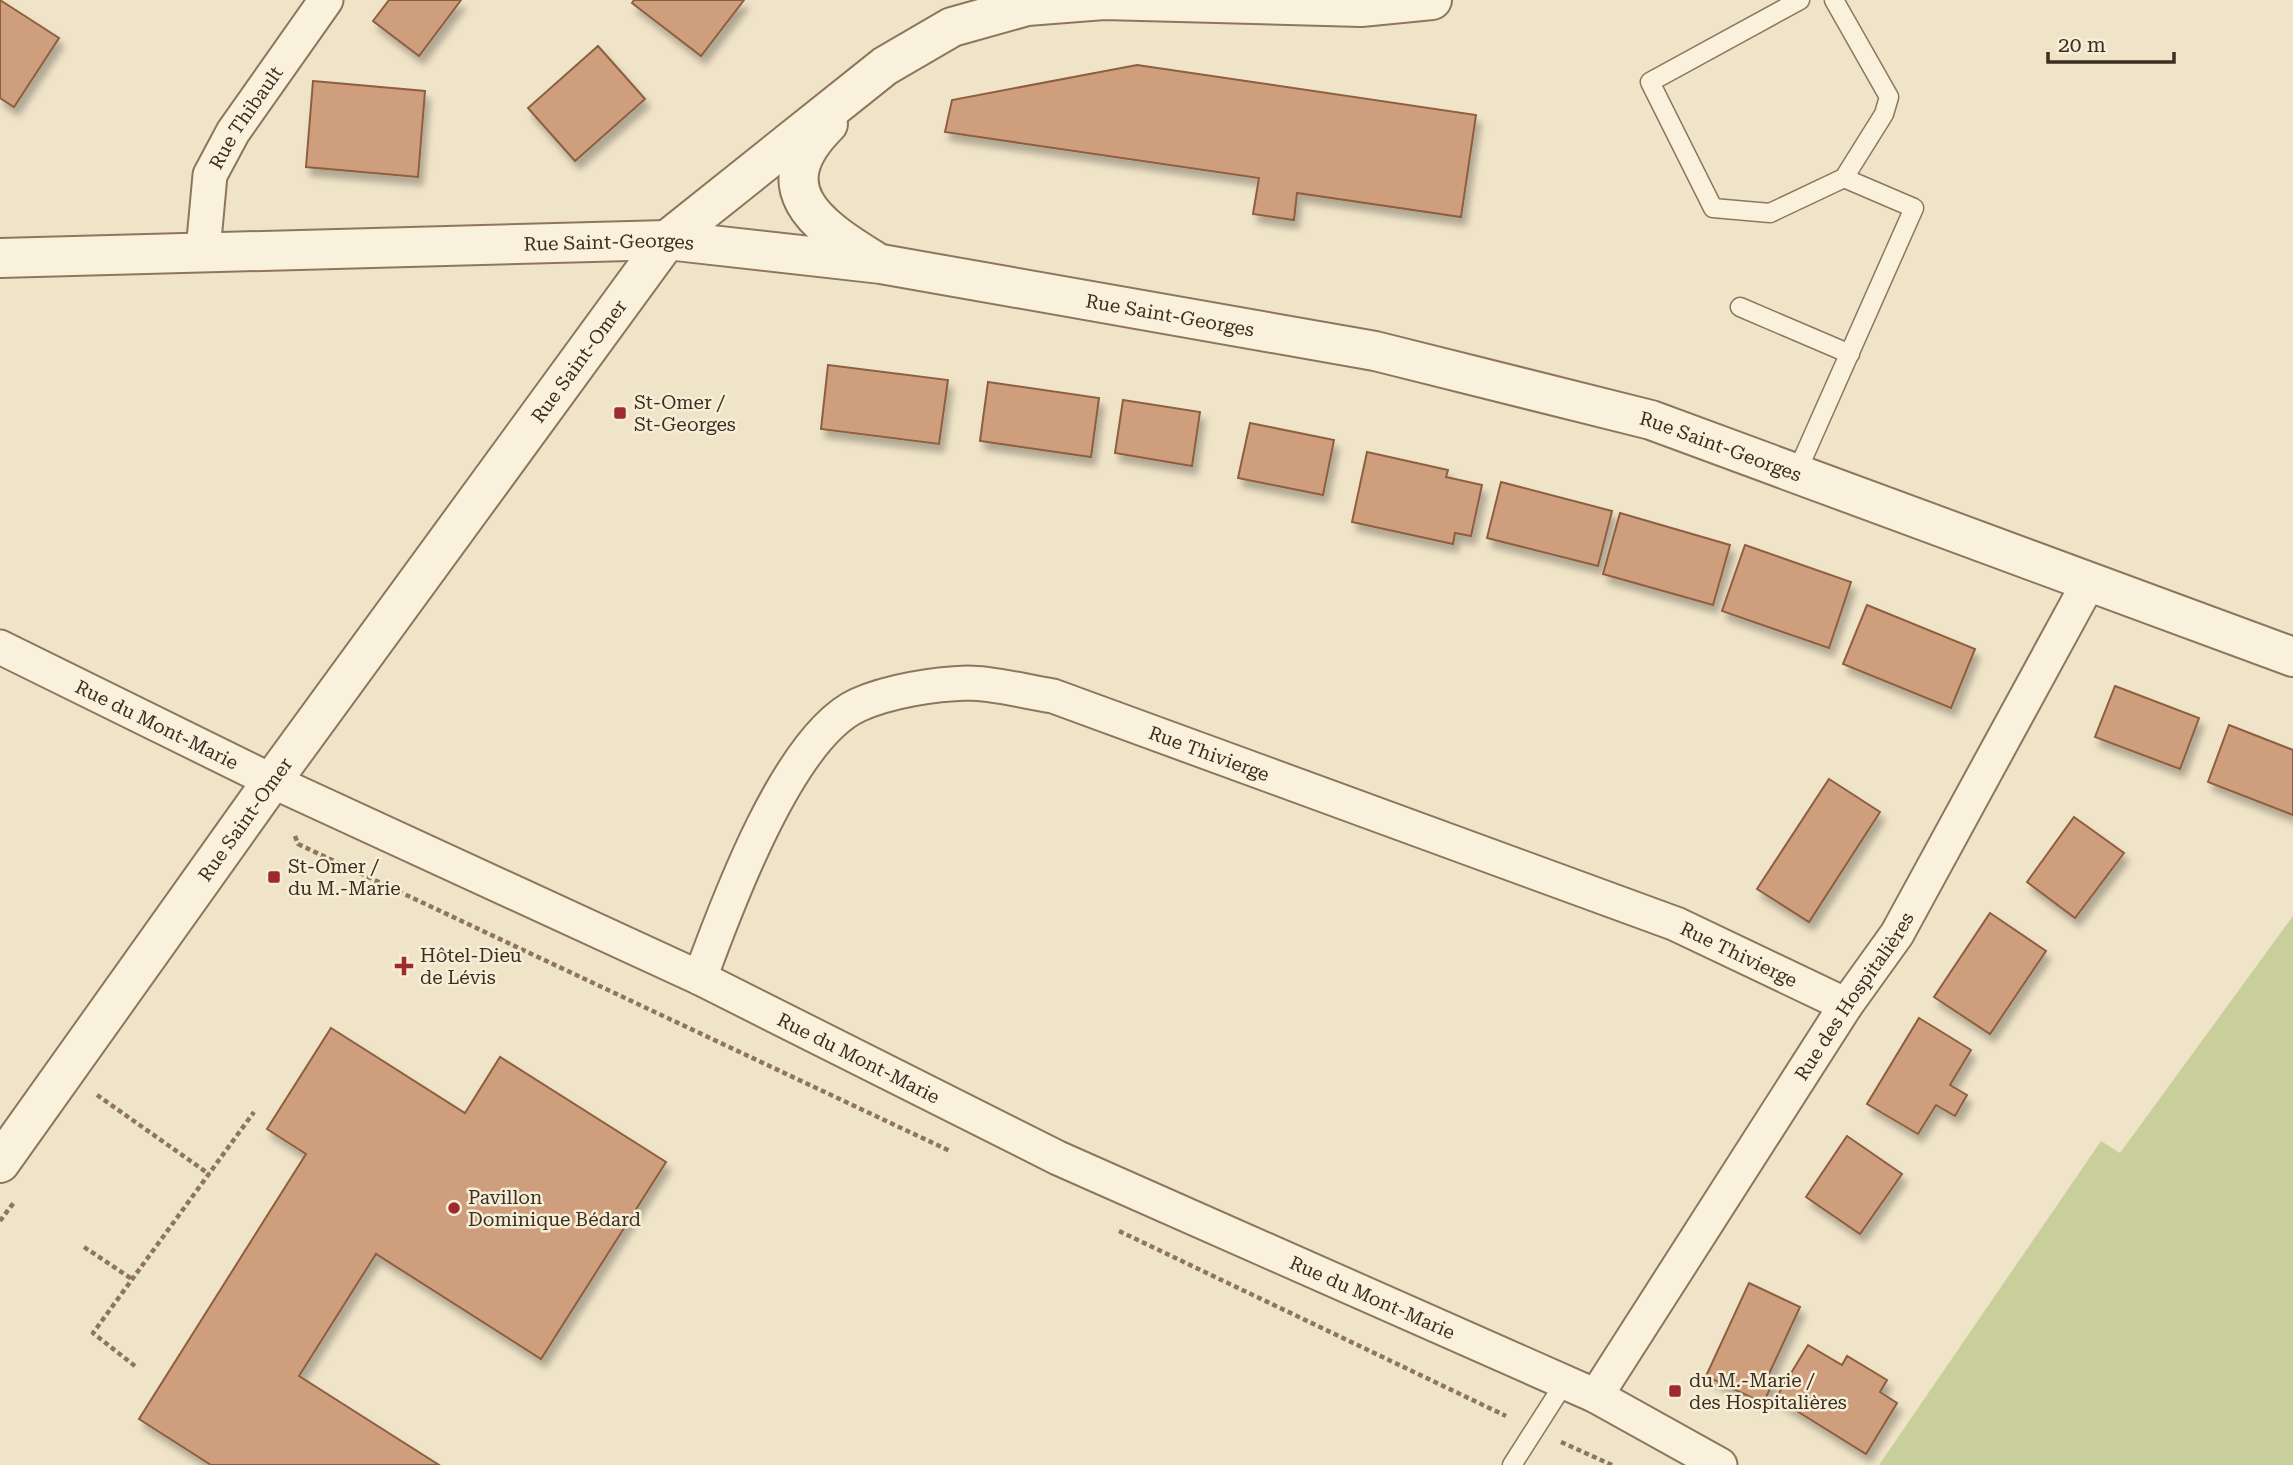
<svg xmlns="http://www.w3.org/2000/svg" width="2293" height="1465" viewBox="0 0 2293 1465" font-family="'Roboto Serif',serif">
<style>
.green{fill:#c9cf9b}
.building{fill:#cf9f7d;stroke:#8d5f41;stroke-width:2;filter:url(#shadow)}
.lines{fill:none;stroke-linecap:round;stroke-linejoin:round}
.service-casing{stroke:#8d765c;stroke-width:21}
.minor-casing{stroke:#8d765c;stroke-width:37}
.tertiary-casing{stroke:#8d765c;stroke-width:42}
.path{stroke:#8d765c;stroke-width:4.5;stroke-dasharray:5 3.5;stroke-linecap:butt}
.service{stroke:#faf1dc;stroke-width:18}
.minor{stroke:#faf1dc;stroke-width:33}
.tertiary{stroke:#faf1dc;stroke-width:38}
.poi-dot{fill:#9e2a2b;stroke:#f7eed8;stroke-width:2.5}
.labels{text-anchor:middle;stroke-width:5;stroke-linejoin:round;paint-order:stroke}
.street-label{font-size:19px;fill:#3d2e20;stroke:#f7eed8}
.poi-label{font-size:19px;fill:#3d2e20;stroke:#f7eed8;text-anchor:start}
</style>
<defs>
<filter id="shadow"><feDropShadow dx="4.5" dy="8" stdDeviation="3.5" flood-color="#0004"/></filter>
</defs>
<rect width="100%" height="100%" fill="#f0e4c8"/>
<path class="green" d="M2293 916V1465H1879L2101 1141 2120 1153Z"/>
<path class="building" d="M0 0 59 38 14 107 0 98Z
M389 0H461L419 56 373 21Z
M634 0H744L701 56 632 3Z
M598 46 645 99 575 161 528 108Z
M1137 65 1476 115 1461 217 1297 193 1294 220 1253 214 1259 178 945 132 952 100Z
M313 81 425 91 418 177 306 167Z
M828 365 948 380 939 444 821 429Z
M988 382 1099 398 1091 457 980 441Z
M1123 400 1200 412 1192 466 1115 453Z
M1250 423 1334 440 1323 495 1238 478Z
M1367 452 1448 470 1446 477 1482 485 1471 536 1455 533 1453 544 1352 522Z
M1501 482 1612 511 1598 566 1487 538Z
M1620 513 1730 545 1713 605 1603 574Z
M1745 545 1851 582 1829 648 1722 611Z
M1867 605 1975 649 1951 708 1843 664Z
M2115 686 2199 718 2180 769 2095 737Z
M2229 725 2293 750V815L2208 782Z
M1829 779 1880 812 1809 922 1757 889Z
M2074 817 2124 853 2075 918 2027 882Z
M1990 913 2046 951 1990 1034 1934 997Z
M1919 1018 1971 1050 1950 1085 1967 1095 1955 1116 1936 1105 1918 1134 1867 1104Z
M331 1028 465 1113 500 1057 666 1162 541 1359 376 1254 299 1376 439 1465H211L139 1419 306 1154 267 1129Z
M1847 1136 1902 1174 1860 1234 1806 1197Z
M1749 1283 1800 1307 1768 1376 1775 1379 1763 1403 1706 1376Z
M1808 1345 1842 1365 1847 1356 1887 1380 1880 1392 1897 1403 1866 1454 1776 1398Z"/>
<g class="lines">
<defs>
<path id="service" d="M1800 0 1650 82 1713 208 1770 213 1844 178
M1740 307 1850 354
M1796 474 1914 208 1844 178 1884 114 1889 97 1834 0
M1512 1465 1565 1382"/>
<g id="minor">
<path id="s1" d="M203 251 210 175 233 132 326 0"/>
<path id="s2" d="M0 647 272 781 700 978 1058 1158 1596 1396 1720 1465"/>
<path id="s3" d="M700 978C726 907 788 737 858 705 889 691 934 684 968 683 995 683 1026 692 1053 696L1676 924 1846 1005"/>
<path id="s4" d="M1596 1396 1846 1005 1897 934 2089 582"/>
</g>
<g id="tertiary">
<path d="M828 124C765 187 814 224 873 260"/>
<path id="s5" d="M0 258 667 240 881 264 1375 351 1651 420 2293 657"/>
<path id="s6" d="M0 1163 272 781 667 240 885 66 952 27 1027 6 1104 0 1361 7 1432 0"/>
</g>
</defs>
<use href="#service" class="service-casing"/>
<use href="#minor" class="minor-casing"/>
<use href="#tertiary" class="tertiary-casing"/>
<path class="path" d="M295 836 298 844 950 1151
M97 1095 209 1174
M0 1221 15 1201
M1119 1231 1506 1416
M84 1247 132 1279
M135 1366 93 1333 254 1112
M1561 1442 1612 1465"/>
<use href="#service" class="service"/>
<use href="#minor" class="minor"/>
<use href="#tertiary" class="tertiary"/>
</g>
<g class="poi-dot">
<rect x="613" y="406" width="14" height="14" rx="3.5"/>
<rect x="267" y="870" width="14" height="14" rx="3.5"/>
<path d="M400.5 955.5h7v7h7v7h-7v7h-7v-7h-7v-7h7z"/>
<circle cx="454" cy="1208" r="7"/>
<rect x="1668" y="1384" width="14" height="14" rx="3.5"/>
</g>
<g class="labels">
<g class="street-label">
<text dy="7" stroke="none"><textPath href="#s1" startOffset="144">Rue Thibault</textPath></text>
<text dy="7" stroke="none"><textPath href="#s5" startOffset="609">Rue Saint-Georges</textPath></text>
<text dy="7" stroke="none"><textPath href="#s5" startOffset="1176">Rue Saint-Georges</textPath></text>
<text dy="7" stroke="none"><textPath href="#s6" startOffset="989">Rue Saint-Omer</textPath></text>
<text dy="7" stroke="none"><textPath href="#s5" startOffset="1743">Rue Saint-Georges</textPath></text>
<text dy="7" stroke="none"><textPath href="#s2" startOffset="175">Rue du Mont-Marie</textPath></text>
<text dy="7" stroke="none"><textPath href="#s3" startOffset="686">Rue Thivierge</textPath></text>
<text dy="7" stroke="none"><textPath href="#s6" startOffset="422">Rue Saint-Omer</textPath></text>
<text dy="7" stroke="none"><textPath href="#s3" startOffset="1253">Rue Thivierge</textPath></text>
<text dy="7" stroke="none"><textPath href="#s4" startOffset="476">Rue des Hospitalières</textPath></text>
<text dy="7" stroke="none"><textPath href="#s2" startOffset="952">Rue du Mont-Marie</textPath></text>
<text dy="7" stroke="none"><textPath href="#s2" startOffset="1519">Rue du Mont-Marie</textPath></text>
</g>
<g class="poi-label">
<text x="634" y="409">St-Omer /<tspan x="634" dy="22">St-Georges</tspan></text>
<text x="288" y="873">St-Omer /<tspan x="288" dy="22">du M.-Marie</tspan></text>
<text x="420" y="962">Hôtel-Dieu<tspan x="420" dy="22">de Lévis</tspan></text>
<text x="468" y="1204">Pavillon<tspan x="468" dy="22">Dominique Bédard</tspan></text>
<text x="1689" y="1387">du M.-Marie /<tspan x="1689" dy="22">des Hospitalières</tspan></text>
</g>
</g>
<path d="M2048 52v10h126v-10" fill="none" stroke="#3d2e20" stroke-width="3.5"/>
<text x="2058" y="52" font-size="21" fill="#3d2e20" stroke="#f7eed8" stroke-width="5" paint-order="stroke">20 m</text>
</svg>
